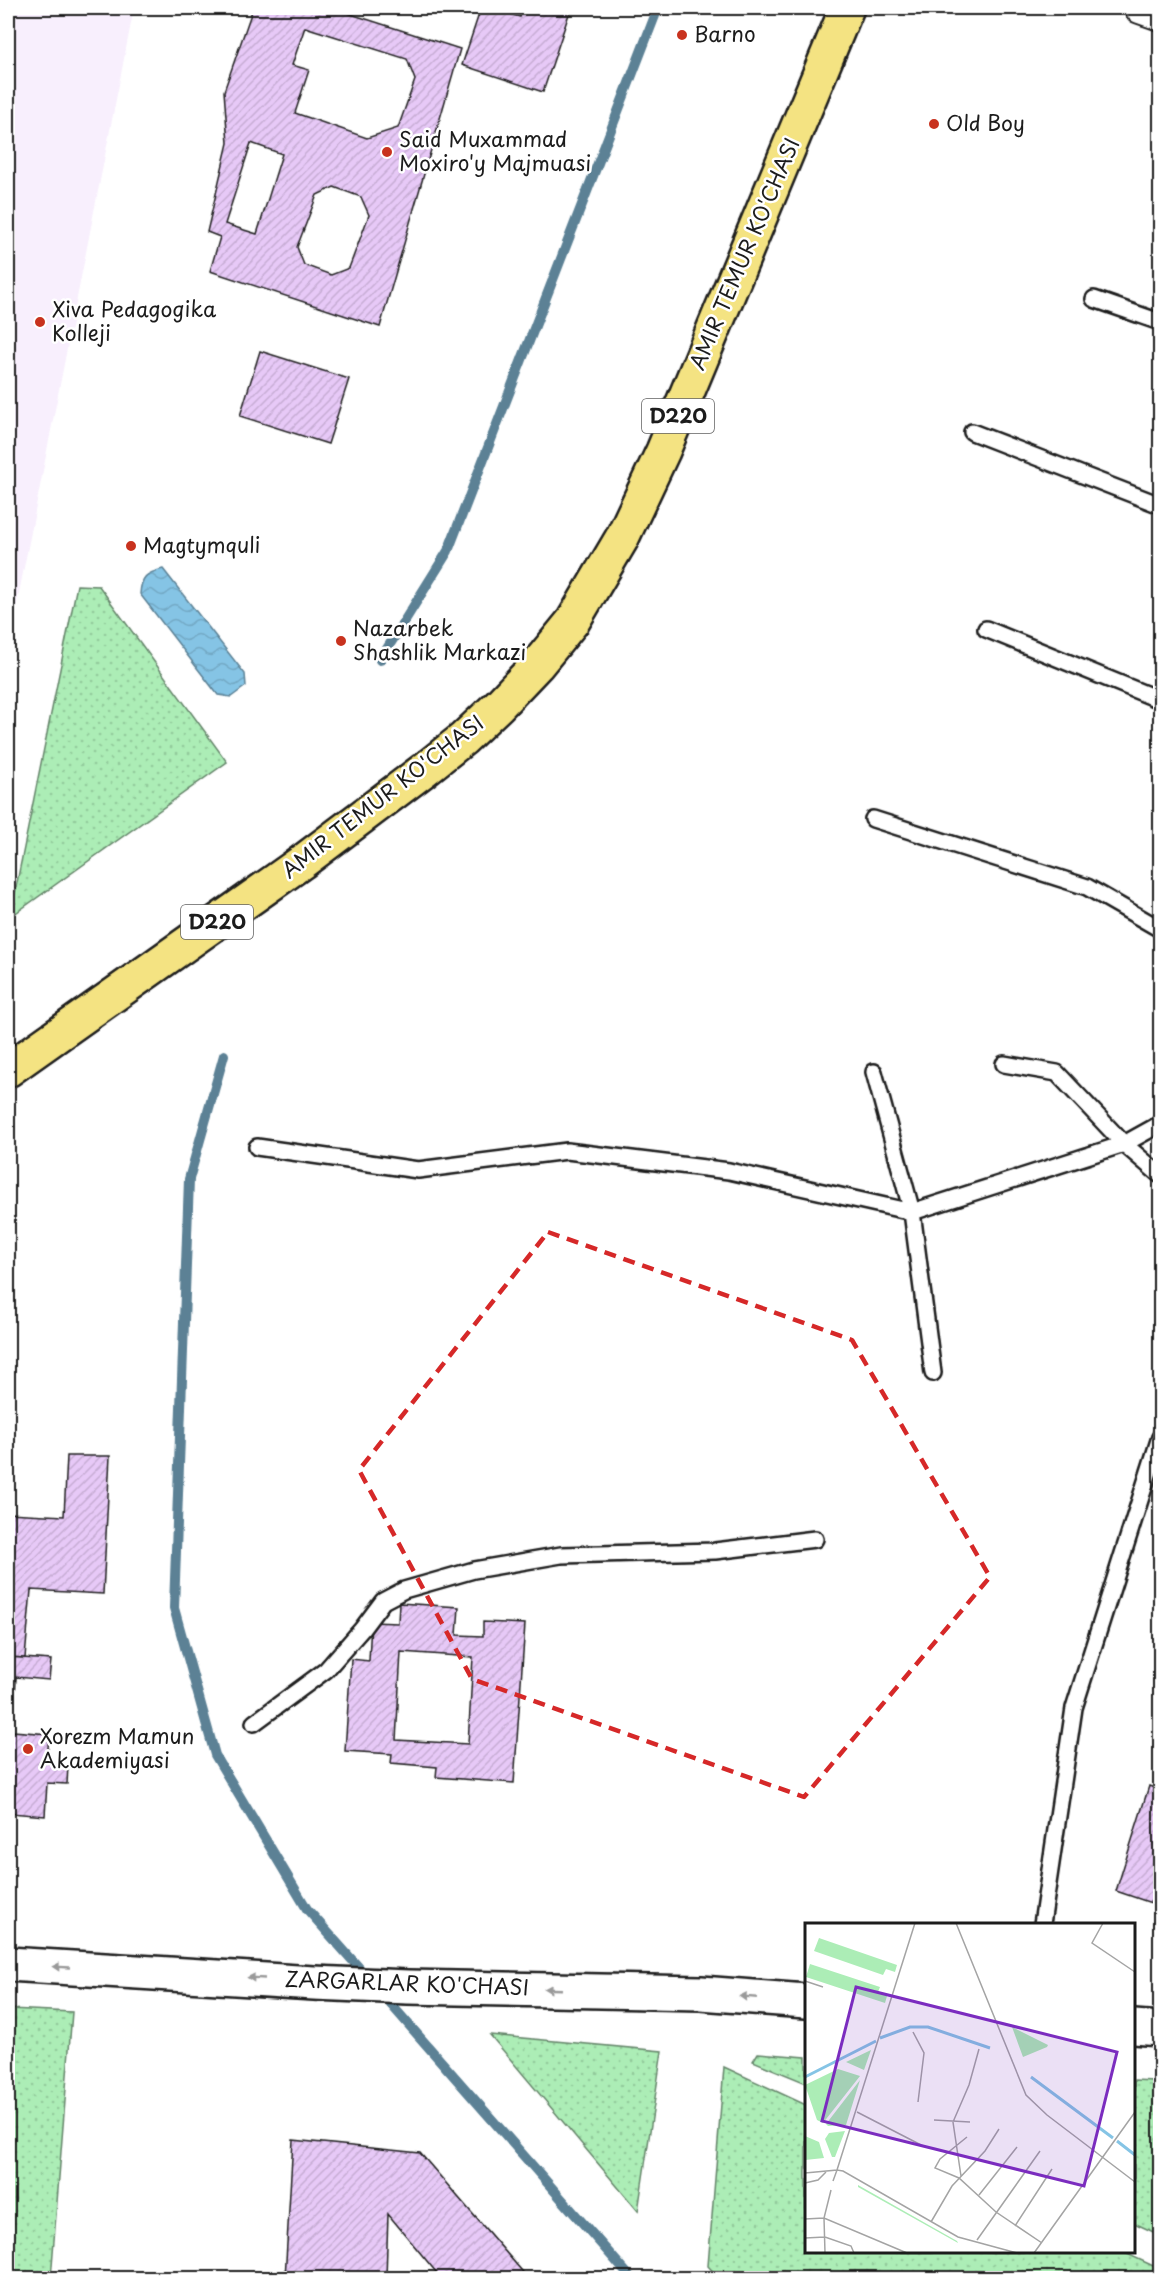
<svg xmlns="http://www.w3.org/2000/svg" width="1168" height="2286" viewBox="0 0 1168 2286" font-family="'Playpen Sans',sans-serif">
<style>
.built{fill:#f8effd}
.grass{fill:url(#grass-dots);stroke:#648469;stroke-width:1.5}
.water{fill:url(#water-waves);stroke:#5b8195;stroke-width:1.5}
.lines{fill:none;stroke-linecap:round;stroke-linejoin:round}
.stream{stroke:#5b8195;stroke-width:10}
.building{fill:url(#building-hatch);stroke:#1c1c1c;stroke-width:1.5;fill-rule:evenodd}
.lane-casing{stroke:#1c1c1c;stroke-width:20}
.street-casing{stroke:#1c1c1c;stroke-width:34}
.secondary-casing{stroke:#1c1c1c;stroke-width:38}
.primary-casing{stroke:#1c1c1c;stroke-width:38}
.lane{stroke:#fff;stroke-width:15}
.street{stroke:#fff;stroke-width:30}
.secondary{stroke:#fff;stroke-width:33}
.primary{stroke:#f4e382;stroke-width:33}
.oneway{fill:#999}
.marked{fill:none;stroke:#d62828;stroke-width:4.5;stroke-dasharray:12 8;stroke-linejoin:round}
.poi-dot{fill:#c8321e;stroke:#fff;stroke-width:2}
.labels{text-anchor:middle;stroke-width:5;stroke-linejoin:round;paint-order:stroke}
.shield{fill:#fff;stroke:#606060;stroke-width:1.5}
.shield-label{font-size:20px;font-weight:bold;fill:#1c1c1c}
.poi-label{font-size:21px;fill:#1c1c1c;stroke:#fff;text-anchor:start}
.street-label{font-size:21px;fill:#1c1c1c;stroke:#fff}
.inset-river{fill:none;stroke:#85c4e5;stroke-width:3}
.inset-road{fill:none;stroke:#a4a4a4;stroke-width:1.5}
.view{fill:#7b2cbf;fill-opacity:0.15;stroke:#7b2cbf;stroke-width:3}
.inset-edge{fill:none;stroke:#1c1c1c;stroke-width:3}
</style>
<defs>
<pattern id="grass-dots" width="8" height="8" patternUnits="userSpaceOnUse" patternTransform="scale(1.5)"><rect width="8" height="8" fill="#acedb6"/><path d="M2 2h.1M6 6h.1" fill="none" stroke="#93cb9c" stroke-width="1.8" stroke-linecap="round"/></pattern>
<pattern id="water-waves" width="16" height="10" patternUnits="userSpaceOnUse" patternTransform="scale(1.5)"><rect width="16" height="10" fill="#85c4e5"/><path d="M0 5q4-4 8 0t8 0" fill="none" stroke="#72a8c4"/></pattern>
<pattern id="building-hatch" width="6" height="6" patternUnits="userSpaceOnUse" patternTransform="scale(1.5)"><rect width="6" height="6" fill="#e7c9f7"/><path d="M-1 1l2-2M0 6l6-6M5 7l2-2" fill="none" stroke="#c6acd3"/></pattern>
</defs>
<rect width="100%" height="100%" fill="#fff"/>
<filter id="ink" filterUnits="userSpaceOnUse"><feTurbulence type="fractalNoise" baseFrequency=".0167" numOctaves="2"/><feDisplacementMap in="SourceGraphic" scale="12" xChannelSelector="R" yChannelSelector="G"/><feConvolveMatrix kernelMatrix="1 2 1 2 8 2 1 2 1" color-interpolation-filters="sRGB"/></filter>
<g filter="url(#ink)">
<path class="built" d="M8 8H134L8 649Z"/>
<path class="grass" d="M77 585 99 586 227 762 10 917Z
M9 2009 72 2012 51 2278H8Z
M490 2035 662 2051 638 2211Z
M758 2053 806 2057V2083L753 2061Z
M724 2067 806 2105V2252H1123L1160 2269V2278H719L708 2266Z
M1134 2080 1153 2081 1160 2104V2235L1134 2223Z"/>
<path class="water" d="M163 569 245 674 246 686 231 697 218 695 140 594C141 577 146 573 163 569Z"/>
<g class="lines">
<path class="stream" d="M380 660 448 551 658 8
M224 1055 189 1179 174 1608 215 1755 307 1909 369 1979
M381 1993 631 2278"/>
</g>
<path class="building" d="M253 8H332L460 49 380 327 210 271 220 237 207 232 228 143 224 91ZM305 27 407 59 415 80 398 128 367 138 295 113 309 70 292 65ZM251 143 282 154 257 234 225 224ZM334 187 361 197 369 215 349 268 331 275 304 265 297 247 317 195Z
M481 8H491L520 17 523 8H571L543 92 462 65Z
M260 351 349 379 328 444 240 416Z
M67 1456H110L103 1594 31 1590 25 1658 8 1657V1513L64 1516Z
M399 1603 459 1607 457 1635 483 1636V1622L525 1624 514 1783 436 1777 437 1767 391 1763 392 1754 345 1751 351 1659 369 1661 371 1622 398 1623ZM401 1652 473 1657 468 1744 396 1740Z
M8 1657 51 1660 49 1680 16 1677 13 1731 49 1734 47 1763 68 1765 67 1784 47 1783 45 1816 11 1813 10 1830H8Z
M1149 1786 1160 1790V1906L1116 1891Z
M293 2140 420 2153 528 2278H441L388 2214 386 2278H285Z"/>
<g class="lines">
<defs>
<path id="lane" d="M1094 299 1160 322
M972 432 1160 505
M986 629 1160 700
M873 819 1087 887 1160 929
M1004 1064 1057 1073 1124 1144 1160 1175
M874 1072 912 1212 933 1373
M257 1147 418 1170 567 1151 729 1171 912 1212 1124 1144 1160 1124
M254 1723 326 1670 362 1629 383 1601 404 1590 474 1570 561 1555 715 1551 815 1539
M1042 1924 1074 1708 1160 1437"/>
<path id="street" d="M1140 8 1160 15"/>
<path id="secondary" d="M8 1964 314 1983 408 1987 701 1993 806 2001
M1134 2027 1160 2029"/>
<path id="primary" d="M8 1070 302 862 424 770 463 739 499 705 537 665 573 621 622 538 663 451 847 8"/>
</defs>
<use href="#lane" class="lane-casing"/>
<use href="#street" class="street-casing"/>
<use href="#secondary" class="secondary-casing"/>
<use href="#primary" class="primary-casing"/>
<use href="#lane" class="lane"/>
<use href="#street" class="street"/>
<use href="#secondary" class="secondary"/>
<use href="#primary" class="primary"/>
</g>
<defs><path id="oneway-solid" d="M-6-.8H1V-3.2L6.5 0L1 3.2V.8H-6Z" transform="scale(1.5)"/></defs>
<g class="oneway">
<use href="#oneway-solid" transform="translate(61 1967) rotate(-177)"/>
<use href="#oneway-solid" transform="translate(256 1978) rotate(-177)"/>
<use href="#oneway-solid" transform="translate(553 1989) rotate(-178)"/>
<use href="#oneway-solid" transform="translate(748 1997) rotate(-175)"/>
</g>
</g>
<path class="marked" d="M548 1232 852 1340 990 1577 804 1797 472 1679 359 1470Z"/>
<g class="poi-dot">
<circle cx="682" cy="35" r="6"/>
<circle cx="934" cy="124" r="6"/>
<circle cx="387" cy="152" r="6"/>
<circle cx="40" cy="322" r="6"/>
<circle cx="131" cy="546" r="6"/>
<circle cx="341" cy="641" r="6"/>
<circle cx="28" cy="1749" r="6"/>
</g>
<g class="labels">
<g class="shield">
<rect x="642" y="399" width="72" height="34" rx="4.5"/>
<rect x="181" y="905" width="72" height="34" rx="4.5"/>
</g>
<g class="shield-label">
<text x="678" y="423">D220</text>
<text x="217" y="929">D220</text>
</g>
<g class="poi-label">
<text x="694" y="42">Barno</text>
<text x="946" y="131">Old Boy</text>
<text x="399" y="147">Said Muxammad<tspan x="399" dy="24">Moxiro'y Majmuasi</tspan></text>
<text x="52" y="317">Xiva Pedagogika<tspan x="52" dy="24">Kolleji</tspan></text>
<text x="143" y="553">Magtymquli</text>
<text x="353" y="636">Nazarbek<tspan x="353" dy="24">Shashlik Markazi</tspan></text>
<text x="40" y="1744">Xorezm Mamun<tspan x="40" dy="24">Akademiyasi</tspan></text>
</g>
<g class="street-label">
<text transform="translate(745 254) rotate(-67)" y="7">AMIR TEMUR KO'CHASI</text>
<text transform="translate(383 797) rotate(-38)" y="7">AMIR TEMUR KO'CHASI</text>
<text transform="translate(407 1984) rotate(2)" y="7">ZARGARLAR KO'CHASI</text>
</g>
</g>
<g transform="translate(805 1923)">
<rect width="330" height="330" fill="#fff"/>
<path d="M14 15 92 42 90 49 81 46 78 52 9 28ZM5 41 75 64 73 69 82 73 80 80 1 54ZM207 104 243 122 242 124 218 134ZM66 127 59 147 41 139ZM33 146 55 153 18 200 12 197 0 162ZM55 157 41 202 23 203 21 201ZM40 208 30 234H27L20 216 24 210ZM0 213 14 219 19 235 0 237ZM53 262 152 318 153 320 53 264Z" fill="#acedb6"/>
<path class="inset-river" d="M75 115 105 104H123L185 125M0 154 71 118M226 154 308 215M312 218 330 232"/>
<path class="inset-road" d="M151 0 221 172 242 192 330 259M298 0 287 20 330 49M0 58 18 64M108 109 119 130 113 179M52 189 118 223M129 197 165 199M162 214 135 236 130 245 154 255 191 289 237 320M0 250 32 247 110 0M156 253 148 199 164 162 174 126M28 258 32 247 38 248 153 314 212 330M0 260 13 257 21 249M174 272 212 224M0 296 19 295 102 330M126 299 147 263 180 228 194 206M210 303 247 246M0 315 20 314 46 323 49 330M172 317 235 228M20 330 19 295 26 267M229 330 330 189"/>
<path class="view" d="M51 64 312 129 279 263 17 198Z"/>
<rect width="330" height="330" class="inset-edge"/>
</g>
<rect width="1168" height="2286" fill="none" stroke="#fff" stroke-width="30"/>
<rect x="15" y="15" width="1138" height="2256" fill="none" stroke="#1c1c1c" stroke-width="2" filter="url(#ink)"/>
</svg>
